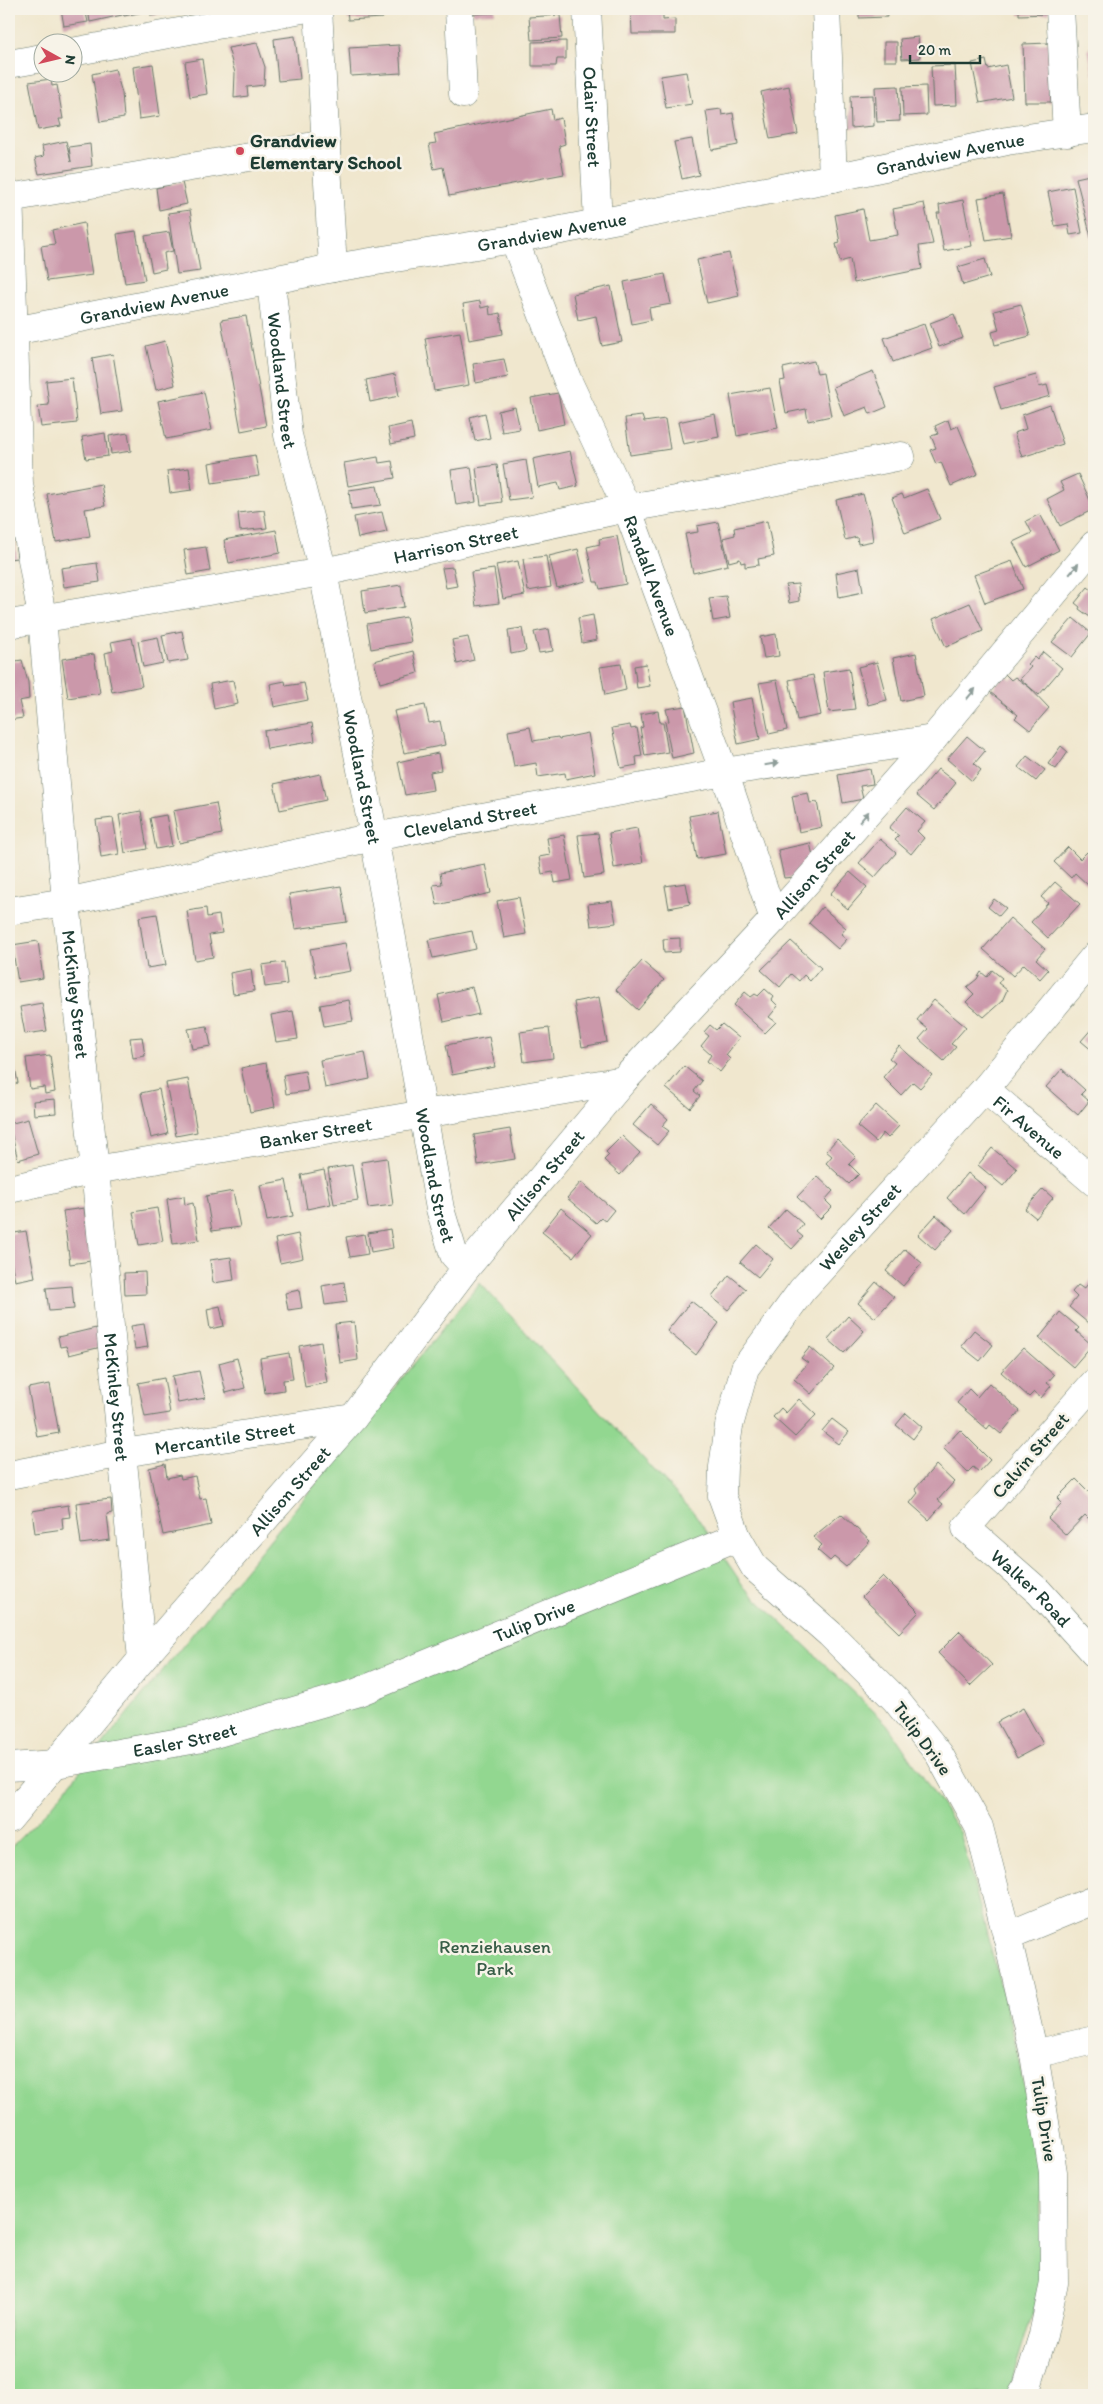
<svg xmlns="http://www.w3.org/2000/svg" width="1103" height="2404" viewBox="0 0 1103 2404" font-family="Itim,sans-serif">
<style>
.green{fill:#92d790;stroke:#588a62}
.building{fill:#cb98aa}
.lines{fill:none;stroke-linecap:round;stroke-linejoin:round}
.street-casing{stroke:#68786a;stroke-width:29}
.street{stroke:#fff;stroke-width:28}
.oneway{fill:#8f9e9a}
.poi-dot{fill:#d1495b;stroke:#f7f3e8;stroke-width:2}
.labels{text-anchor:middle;stroke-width:5;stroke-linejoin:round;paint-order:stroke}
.street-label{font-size:19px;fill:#1f3d34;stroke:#f7f3e8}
.poi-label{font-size:19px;font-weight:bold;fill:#1f3d34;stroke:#f7f3e8;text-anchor:start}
.park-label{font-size:19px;fill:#365c46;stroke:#f7f3e8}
</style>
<rect width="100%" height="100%" fill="#f7f3e8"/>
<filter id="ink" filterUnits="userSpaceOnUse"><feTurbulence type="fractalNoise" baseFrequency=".02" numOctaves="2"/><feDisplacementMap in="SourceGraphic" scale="10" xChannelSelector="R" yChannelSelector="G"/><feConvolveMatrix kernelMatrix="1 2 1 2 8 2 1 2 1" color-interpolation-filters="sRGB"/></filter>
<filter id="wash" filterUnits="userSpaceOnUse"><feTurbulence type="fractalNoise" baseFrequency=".0096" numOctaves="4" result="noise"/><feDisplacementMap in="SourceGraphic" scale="20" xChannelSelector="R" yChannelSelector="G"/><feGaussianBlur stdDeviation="1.12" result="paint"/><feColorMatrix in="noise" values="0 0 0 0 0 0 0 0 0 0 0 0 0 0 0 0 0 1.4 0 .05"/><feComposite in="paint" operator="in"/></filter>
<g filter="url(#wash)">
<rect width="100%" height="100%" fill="#f0e7ce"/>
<path class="green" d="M480 1283 695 1514 744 1587 887 1724 960 1832 1014 2036 1040 2172 1042 2281 1011 2383 1036 2395H9V1849L50 1808Z"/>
<g id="blocks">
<path class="building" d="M61 9H85L88 22 64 26Z
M88 9H121L122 15 90 22Z
M122 9H148V11L124 16Z
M151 9H171V12L151 16Z
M347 9H382L383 18 348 20Z
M473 9H495V13L473 14Z
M631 9H663V20L675 19V34H632Z
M859 9H887V17L859 18Z
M907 9H922V11H907Z
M1019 9H1049V14L1019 15Z
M560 15 562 38 531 40 529 17Z
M295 36 300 79 278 81 274 39Z
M918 37 920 58 902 59 900 39Z
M566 41V59H557L556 66H532V42Z
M884 42H897V61H884Z
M257 43 265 67 264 85 247 87 248 96 234 98 235 73 228 48Z
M1049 43 1051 102H1025L1023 44Z
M399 45 401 73 351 76 349 48Z
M1094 48V76H1093L1088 49Z
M202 59 207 94 190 97 185 62Z
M986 60 988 69 1006 65 1012 97 980 103 972 63Z
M153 64 160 116 139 119 133 67Z
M955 65 957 105 933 106 931 66Z
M115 69 122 93 124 118 100 122 92 74Z
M686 72 692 104 666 108 661 76Z
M51 79 52 86 57 85 63 119H59L61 126 38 130 29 82Z
M789 86 798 134 770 139 761 92Z
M898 86 900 121 877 122 875 87Z
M926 86 927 115 903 116 902 87Z
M873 95 874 126 851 128 850 96Z
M551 109 553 120 561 118 565 144 559 146 564 174 449 196 443 167 434 169 429 144 436 143 434 134Z
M721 109 722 115 733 113 738 145 712 150 706 111Z
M692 139 699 175 682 179 674 142Z
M66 141 71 162 69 147 90 144 92 166 39 174 35 158 44 156 42 146Z
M1094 174V244L1093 245 1076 178Z
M182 182 187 204 159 210 156 188Z
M1073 187 1082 233 1070 235 1068 224 1055 226 1048 192Z
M1003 194 1011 236 986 240 978 198Z
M963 200 972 246 944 251 937 213H940L939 205Z
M924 203 933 244 919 246 922 269 854 283 850 259 840 262 836 244 840 243 835 215 863 209 869 240 898 235 893 209Z
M190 210 200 271 177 274 168 213Z
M84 223 92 275 47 281 41 246 55 244 52 230Z
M136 231 145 280 125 283 117 234Z
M169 232 173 251 164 253 166 269 152 272 145 236Z
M729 253 739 296 707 303 697 260Z
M985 259 990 277 963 285 958 267Z
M665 274 671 304 649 308 651 320 632 324 624 282Z
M611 286 622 342 602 346 596 316 578 320 573 294Z
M480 301 481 308 489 306 490 315 500 313 503 334 469 340 463 304Z
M1021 304 1030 336 995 345 992 332 999 330 994 311Z
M954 314 963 338 939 347 930 323Z
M246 316 266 426 241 431 221 320Z
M924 324 932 348 893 362 884 338Z
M460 332 469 385 434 391 425 338Z
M165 341 175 385 156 390 146 346Z
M113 354 122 411 101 414 92 358Z
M504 359 508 377 476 383 473 364Z
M814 361 817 374 823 373 831 416 808 421 806 409 786 413 780 381 785 380 783 368Z
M873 371 887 407 870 414 867 407 844 416 833 387Z
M395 374 399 396 370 402 366 380Z
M1036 375 1039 387 1047 385 1050 396 1001 410 994 387Z
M72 378 77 423 41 427 38 406 49 405 46 381Z
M770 388 778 428 737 436 730 395Z
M204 392 212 430 166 439 158 401Z
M558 393 564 424 537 430 531 398Z
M1050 405 1063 444 1022 457 1014 433 1026 429 1022 415Z
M515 407 520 429 502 432 498 411Z
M485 413 490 438 475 441 470 417Z
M715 414 719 437 683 444 678 422Z
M642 416 644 422 665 419 670 449 630 455 625 418Z
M948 420 951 429 958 426 978 474 951 486 941 462 936 464 930 450 936 448 931 436 938 434 935 426Z
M411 423 414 439 391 444 388 428Z
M105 433 108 456 86 459 82 437Z
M128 433 131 451 111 454 109 436Z
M570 451 578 486 560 490 558 483 538 487 533 459Z
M255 455 259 476 212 483 209 463Z
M378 457 379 463 392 461 395 478 348 486 344 463Z
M526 460 532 497 509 500 503 464Z
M497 465 502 502 481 505 476 468Z
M471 467 476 502 456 505 451 470Z
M189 468 192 490 170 493 167 471Z
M1078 474 1094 509 1060 526 1047 499 1064 490 1060 482Z
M101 484 105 506 85 509 90 536 56 542 47 494Z
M377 486 381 505 351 509 349 490Z
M927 489 940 519 905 533 892 498 902 494 904 498Z
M863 494 870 518 873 541 858 544 857 537 845 540 836 500Z
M264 510 267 528 240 531 238 513Z
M382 512 387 532 358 538 354 517Z
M1040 514 1059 550 1026 567 1013 542 1032 533 1026 521Z
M767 521 774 556 758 559 759 565 745 567V562L741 563 740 559 729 562 723 538 735 535 734 528Z
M718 522 728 565 693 573 685 534 698 532 697 526Z
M276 530 280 553 229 563 224 540Z
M617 536 626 584 600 589 598 582H594L587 547 600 544 599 539Z
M9 540H15L17 558 9 559Z
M206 547 210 571 188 575 184 550Z
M578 549 586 581 557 588 549 556Z
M546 556 551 587 528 591 523 559Z
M518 561 525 595 503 599 496 565Z
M1012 561 1023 589 985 603 974 575Z
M97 563 100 582 64 587 61 568Z
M453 567 457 586 446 588 442 568Z
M859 568 863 592 839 597 836 573Z
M494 569 499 603 476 606 471 572Z
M798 584 799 601 789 603 786 585Z
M401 585 404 607 365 613 362 591Z
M1088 587 1094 592V620L1079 609 1080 607 1075 603Z
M726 596 730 618 713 621 709 598Z
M970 603 983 631 946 647 933 619Z
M593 615 597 640 582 643 578 618Z
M406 617 411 642 371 649 367 624Z
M1073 618 1091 633 1072 657 1052 642Z
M522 628 526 651 511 654 508 630Z
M549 629 553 651 539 653 534 632Z
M182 631 188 660 168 663 162 635Z
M776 634 779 656 764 658 760 637Z
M158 637 163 663 143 667 138 641Z
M468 637 474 660 457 664 452 640Z
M132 638 142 686 112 692 105 653 113 651 111 642Z
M413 651 418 673 380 683 374 661Z
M1043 652 1062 668 1039 695 1020 679 1031 667 1028 664 1034 657 1037 660Z
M916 653 924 696 901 701 893 658Z
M94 654 100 693 68 698 62 659Z
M22 660 28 682 29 699 19 701 23 718 9 720V662Z
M877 662 887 700 868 705 858 667Z
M621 664 626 690 605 695 600 667Z
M646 664 650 686 637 688 634 666Z
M849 668 855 709 829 712 823 672Z
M1005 674 1011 680 1015 677 1029 687 1049 708 1030 730 1015 718 1018 715 990 692Z
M813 675 821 715 797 720 789 680Z
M233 680 238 704 214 709 210 684Z
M777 680 787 730 769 734 759 683Z
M285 681 286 686 304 683 308 700 274 707 270 684Z
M752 698 760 739 738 744 730 702Z
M425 705 429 723 440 721 445 745 404 753 394 711Z
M685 706 694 753 672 758 665 722 669 721 666 709Z
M658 711 660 723H663L668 752 645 756 640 728 643 727 641 714Z
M312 723 315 741 267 749 264 731Z
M630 725 631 729 637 728 642 756 636 757 637 765 621 768 612 728Z
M530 727 533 741 558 737 559 739 588 733 595 773 566 779 565 773 538 777 536 763 514 767 508 731Z
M967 736 985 751 974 764 981 770 972 781 947 759Z
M1061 746 1068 752 1056 769 1048 764Z
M438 753 441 770 430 772 433 790 405 795 398 762Z
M1027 756 1045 770 1036 781 1018 767Z
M870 769 873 784 860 786 863 799 843 803 838 775Z
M938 769 956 783 934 810 916 795Z
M320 774 326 800 280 810 274 784Z
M808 793 810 803 817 802 822 827 799 832 792 796Z
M216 803 222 834 179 843 173 811Z
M907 807 925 822 917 831 924 838 911 854 895 840 899 836 889 828Z
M141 811 147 849 125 853 119 815Z
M718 811 726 854 697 859 689 816Z
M166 815 172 846 156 849 150 818Z
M113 818 119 854 101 857 96 820Z
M637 828 643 863 614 868 609 833Z
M598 833 604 875 584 878 578 835Z
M564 835 572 880 555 883 553 872 542 874 539 857 550 855 547 838Z
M880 839 896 853 875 877 859 863Z
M810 843 814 860 794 877 784 878 778 850Z
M1068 847 1080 859 1087 852 1090 855 1094 850V880L1089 886 1075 873 1071 878 1054 862Z
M485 864 491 893 437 905 433 885 442 884 440 873Z
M850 872 867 887 848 909 830 894Z
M1055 882 1080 904 1048 938 1031 922 1048 903 1041 897Z
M686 883 690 904 669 908 665 886Z
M341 886 347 922 295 929 289 894Z
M519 897 526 934 504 938 497 901Z
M994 899 1006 908 999 916 988 907Z
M612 901 616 923 591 926 588 904Z
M822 907 846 928 841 934 847 939 838 949 809 923Z
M206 908 207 917 219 915 222 933 209 935 213 957 195 960 187 911Z
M157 914 166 965 147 968 139 917Z
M1010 918 1045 949 1036 959 1048 970 1040 979 1024 964 1013 976 983 949Z
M472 931 476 949 433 958 428 940Z
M680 938V952L664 953 663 939Z
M38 941 43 978 18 982 12 945Z
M791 941 821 968 810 981 804 975 799 981 791 974 780 987 761 970Z
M345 943 351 971 316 977 310 949Z
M642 961 664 980 638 1010 616 990Z
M284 962 287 984 265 987 262 965Z
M251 969 254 991 233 994 230 973Z
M992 970 1002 978 998 983 1007 990 1002 1001 984 1017 966 1002 974 994 967 987 977 979 981 972 987 977Z
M472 987 479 1014 444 1022 438 995Z
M765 989 774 997 772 1000 778 1006 769 1017 776 1022 765 1033 734 1005 745 992 751 997 755 994 758 996Z
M599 997 607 1042 582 1047 574 1002Z
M349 1000 353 1021 324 1026 320 1005Z
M934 1000 966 1027 951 1044 956 1047 944 1061 919 1039 928 1029 917 1020Z
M42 1003 47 1031 25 1034 20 1007Z
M293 1011 298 1039 276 1042 271 1015Z
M722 1024 739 1038 726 1055 730 1059 720 1072 707 1061 711 1055 701 1046 709 1036 704 1032 710 1025 716 1030Z
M207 1026 211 1046 192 1049 188 1029Z
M1094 1026V1052L1081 1041Z
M549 1028 553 1058 524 1062 520 1032Z
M142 1037 145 1056 133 1058 130 1038Z
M489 1037 495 1067 452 1075 446 1045Z
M899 1046 932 1075 920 1088 913 1082 901 1095 883 1077 895 1063 889 1058Z
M365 1052 370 1079 325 1088 320 1060Z
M50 1055 55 1092 45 1094 44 1087 30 1089 26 1058Z
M14 1062 18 1083 9 1085V1063Z
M266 1063 275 1107 250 1112 241 1068Z
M684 1066 702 1081 694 1091 700 1096 690 1108 666 1088Z
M1062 1069 1085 1090 1081 1094 1089 1101 1078 1115 1046 1087Z
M305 1071 308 1091 286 1094 283 1075Z
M188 1079 197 1132 176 1136 166 1083Z
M159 1089 168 1134 151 1138 141 1093Z
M55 1099 56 1113 34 1115 33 1101Z
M651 1104 668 1119 662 1126 669 1131 657 1145 633 1125Z
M876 1105 899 1126 888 1138 883 1133 876 1142 857 1126Z
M28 1119 38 1154 18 1160 9 1124Z
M510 1129 515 1159 478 1165 474 1135Z
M622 1136 640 1153 620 1175 604 1160 609 1155 606 1152Z
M837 1139 856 1157 849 1164 859 1174 849 1184 826 1163 832 1156 826 1151Z
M992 1148 1017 1169 1003 1186 978 1165Z
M387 1158 393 1205 368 1208 361 1162Z
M352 1165 358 1200 334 1204 328 1169Z
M324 1170 331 1204 307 1209 301 1175Z
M968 1173 986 1188 965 1214 947 1198Z
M817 1176 833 1191 825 1200 832 1207 820 1219 797 1197Z
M286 1180 293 1216 267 1221 260 1185Z
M581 1182 614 1210 605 1221 601 1218 596 1223 567 1198Z
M1043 1189 1053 1198 1036 1218 1025 1209Z
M233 1191 240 1227 212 1231 206 1196Z
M184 1196 185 1205 193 1203 199 1240 173 1244 167 1199Z
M84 1208 91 1261 70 1264 63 1211Z
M157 1208 163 1241 139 1245 133 1212Z
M561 1208 592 1234 573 1257 542 1232Z
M786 1209 803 1224 797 1232 803 1237 792 1249 769 1228Z
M936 1215 953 1230 935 1250 918 1235Z
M390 1229 393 1248 371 1252 368 1233Z
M26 1231 35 1277 15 1281 9 1251V1234Z
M298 1234 303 1258 280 1263 275 1239Z
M364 1234 368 1254 350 1257 346 1237Z
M756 1244 773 1259 758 1277 740 1262Z
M905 1249 922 1263 903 1286 886 1271Z
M231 1257 234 1280 213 1283 210 1260Z
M145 1272 146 1294 125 1295 124 1273Z
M729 1275 746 1289 728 1310 712 1297Z
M1094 1276V1316L1088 1323 1069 1307 1077 1297 1072 1292 1078 1285 1084 1289Z
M344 1282 347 1302 325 1305 322 1286Z
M876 1282 894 1297 875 1318 858 1303Z
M72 1286 74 1309 49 1311 46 1288Z
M299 1290 302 1308 288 1310 285 1293Z
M691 1301 719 1323 696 1355 667 1331Z
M220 1306 224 1326 210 1329 207 1309Z
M1060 1312 1079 1328 1076 1331 1092 1345 1073 1367 1039 1338Z
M848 1316 864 1331 844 1353 828 1339Z
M354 1322 358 1360 340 1363 335 1324Z
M144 1324 148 1347 135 1349 131 1326Z
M96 1328 101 1347 69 1355 66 1346 60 1347 58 1337Z
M974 1330 993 1345 980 1361 961 1346Z
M321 1342 327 1383 305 1387 299 1346Z
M810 1347 834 1368 811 1394 794 1379 808 1363 801 1358Z
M1023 1348 1054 1375 1047 1383 1051 1386 1041 1398 1034 1392 1029 1397 1001 1372Z
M289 1353 293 1379 283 1380 284 1390 265 1393 260 1358Z
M237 1358 245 1388 226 1393 219 1363Z
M199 1371 205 1398 178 1403 172 1376Z
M164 1378 170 1413 145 1417 138 1383Z
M989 1383 1020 1411 1001 1434 990 1425 987 1429 957 1403 969 1389 977 1397Z
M50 1384 59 1433 37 1437 28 1388Z
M799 1399 816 1415 795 1437 773 1417 781 1408 786 1413Z
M906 1413 922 1427 913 1439 896 1425Z
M832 1419 849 1432 839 1444 822 1431Z
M960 1430 990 1460 979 1472 973 1467 968 1472 943 1448Z
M165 1464 167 1478 180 1475 181 1479 195 1476 200 1499 206 1498 211 1525 163 1535 149 1468Z
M936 1465 954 1482 938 1500 943 1504 929 1520 910 1503 918 1493 915 1489Z
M1076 1479 1094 1497V1514L1089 1519 1085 1515 1066 1535 1048 1518 1062 1503 1057 1498Z
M111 1499 112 1513 107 1514 110 1540 81 1544 76 1503Z
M68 1505 70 1517 62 1518 63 1529 35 1533 32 1511Z
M841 1514 870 1541 846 1567 834 1557 830 1561 817 1550 822 1545 813 1537Z
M883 1576 919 1612 899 1633 862 1597Z
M960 1631 992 1665 970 1686 938 1653Z
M1023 1708 1043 1744 1017 1758 997 1722Z"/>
</g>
</g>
<g filter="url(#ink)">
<use href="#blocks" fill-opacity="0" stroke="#68786a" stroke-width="1"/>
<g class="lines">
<defs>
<g id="street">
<path d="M318 9 333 268"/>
<path d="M459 9 463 94"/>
<path id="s1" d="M587 9 598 223"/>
<path d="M826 9 833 178"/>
<path d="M1060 9 1067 133"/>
<path d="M72 52 302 9"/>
<path d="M9 64 42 58"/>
<path id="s2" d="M9 193 19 484 42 617 66 902 95 1170 142 1659"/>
<path d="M9 198 326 144"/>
<path id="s3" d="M514 239 567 379 627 508 724 772 774 919"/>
<path id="s4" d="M271 282 288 435 323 572 374 837 440 1209 454 1255 466 1268"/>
<path id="s5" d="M9 332 333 268 514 239 833 178 1007 141 1094 128"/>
<path id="s6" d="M9 624 323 572 627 508 723 492 901 456"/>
<path id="s7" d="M9 911 66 902 374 837 724 772 933 739"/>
<path id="s8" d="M985 1089 1094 1182"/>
<path id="s9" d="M9 1189 95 1170 624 1080"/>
<path id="s10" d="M1094 1383 966 1528 1039 1592 1094 1653"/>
<path id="s11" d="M9 1475 123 1453 353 1418"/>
<path id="s12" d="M9 1767 56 1764 197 1739 356 1693 737 1537"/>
<path id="s13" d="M9 1819 142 1659 353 1418 466 1268 624 1080 774 919 933 739 1094 545"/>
<path d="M1007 1936 1094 1900"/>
<path d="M1034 2054 1094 2040"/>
<path id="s14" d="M1022 2395 1027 2387 1043 2335 1054 2283 1053 2172 1034 2054 1007 1936 979 1827 939 1754 895 1699 830 1634 755 1568 737 1537 722 1496 723 1467 729 1426 745 1368 802 1290 985 1089 1094 957"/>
</g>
</defs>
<use href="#street" class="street-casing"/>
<use href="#street" class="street"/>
</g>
<defs><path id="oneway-solid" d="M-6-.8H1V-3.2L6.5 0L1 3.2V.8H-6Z" transform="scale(1.25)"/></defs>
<g class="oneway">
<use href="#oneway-solid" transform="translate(1074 569) rotate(-50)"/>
<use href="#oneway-solid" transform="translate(971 694) rotate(-50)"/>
<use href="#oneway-solid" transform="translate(772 764) rotate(-10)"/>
<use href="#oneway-solid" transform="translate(864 817) rotate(-49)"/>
</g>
</g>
<circle class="poi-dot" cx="240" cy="151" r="5"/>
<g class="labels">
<g class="street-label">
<text dy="7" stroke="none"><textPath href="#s1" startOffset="108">Odair Street</textPath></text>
<text dy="7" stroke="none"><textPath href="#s5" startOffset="958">Grandview Avenue</textPath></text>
<text dy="7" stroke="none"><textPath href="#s5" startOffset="552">Grandview Avenue</textPath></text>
<text dy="7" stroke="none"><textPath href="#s5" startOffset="148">Grandview Avenue</textPath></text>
<text dy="7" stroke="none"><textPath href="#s4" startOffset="99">Woodland Street</textPath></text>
<text dy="7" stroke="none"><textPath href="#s6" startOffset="454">Harrison Street</textPath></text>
<text dy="7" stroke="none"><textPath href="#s3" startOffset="364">Randall Avenue</textPath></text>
<text dy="7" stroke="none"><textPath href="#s4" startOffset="504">Woodland Street</textPath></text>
<text dy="7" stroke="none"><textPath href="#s7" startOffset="470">Cleveland Street</textPath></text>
<text dy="7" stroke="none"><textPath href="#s13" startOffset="1242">Allison Street</textPath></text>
<text dy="7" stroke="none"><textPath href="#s2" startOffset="805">McKinley Street</textPath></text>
<text dy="7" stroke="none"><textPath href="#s8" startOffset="58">Fir Avenue</textPath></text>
<text dy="7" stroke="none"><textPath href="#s9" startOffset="312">Banker Street</textPath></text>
<text dy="7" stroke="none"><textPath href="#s4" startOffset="909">Woodland Street</textPath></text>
<text dy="7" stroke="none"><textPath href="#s13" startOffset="838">Allison Street</textPath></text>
<text dy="7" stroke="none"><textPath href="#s14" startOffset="1319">Wesley Street</textPath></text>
<text dy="7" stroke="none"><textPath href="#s2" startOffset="1210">McKinley Street</textPath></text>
<text dy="7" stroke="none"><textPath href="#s11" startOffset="219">Mercantile Street</textPath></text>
<text transform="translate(1030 1455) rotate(-49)" y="7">Calvin Street</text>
<text dy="7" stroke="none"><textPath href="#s13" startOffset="432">Allison Street</textPath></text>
<text dy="7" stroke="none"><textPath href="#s10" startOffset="282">Walker Road</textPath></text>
<text dy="7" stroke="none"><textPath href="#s12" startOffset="548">Tulip Drive</textPath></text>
<text transform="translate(923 1738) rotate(54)" y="7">Tulip Drive</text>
<text dy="7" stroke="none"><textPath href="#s12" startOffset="178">Easler Street</textPath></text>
<text transform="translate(1045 2119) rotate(81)" y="7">Tulip Drive</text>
</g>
<g class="poi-label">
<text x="250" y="147">Grandview<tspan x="250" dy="22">Elementary School</tspan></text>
</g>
<g class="park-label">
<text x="495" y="1953">Renziehausen<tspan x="495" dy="22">Park</tspan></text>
</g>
</g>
<rect width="1103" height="2404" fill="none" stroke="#f7f3e8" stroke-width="30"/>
<g transform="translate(58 58) rotate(98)"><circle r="24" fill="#f7f3e8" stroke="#a1aaa0"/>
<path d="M0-4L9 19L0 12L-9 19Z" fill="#d1495b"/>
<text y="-8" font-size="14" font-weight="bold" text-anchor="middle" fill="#1f3d34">N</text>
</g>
<path d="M910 55v8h70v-8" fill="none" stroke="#1f3d34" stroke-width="2.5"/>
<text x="918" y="55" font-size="15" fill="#1f3d34" stroke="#f7f3e8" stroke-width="4" paint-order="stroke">20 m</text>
</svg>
